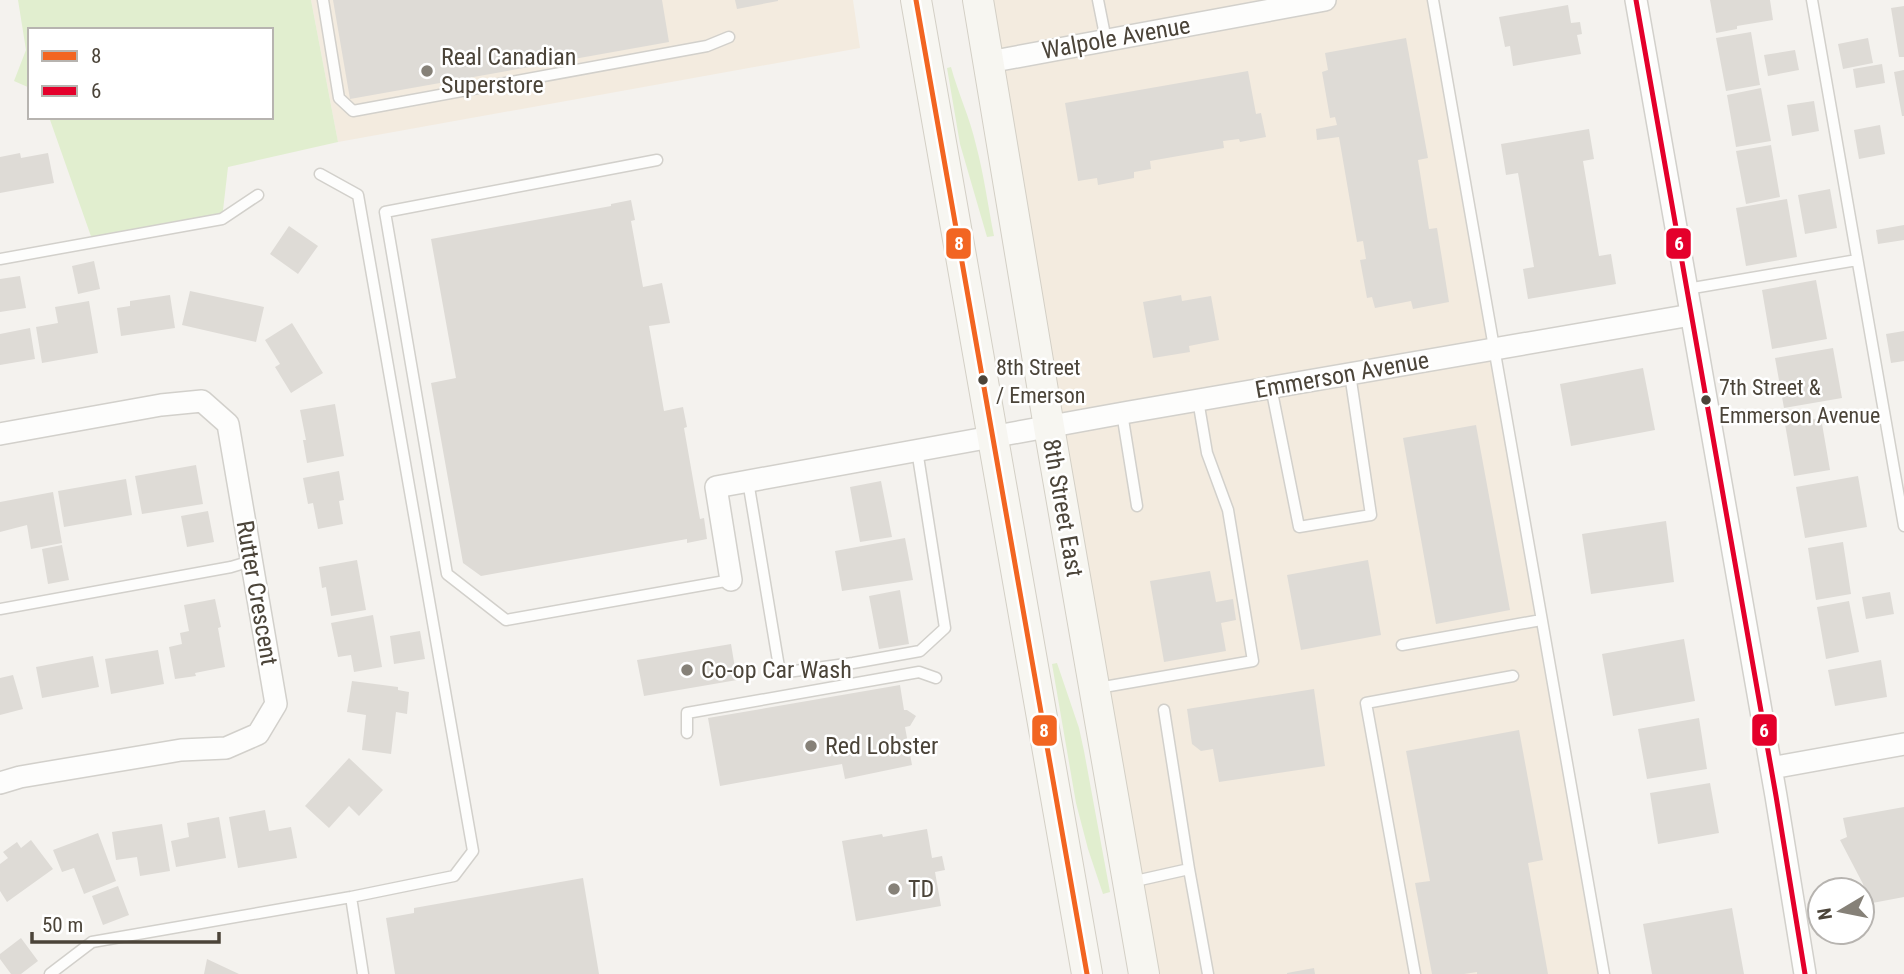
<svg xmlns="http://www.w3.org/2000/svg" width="1904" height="974" viewBox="0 0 1904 974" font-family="'Roboto Condensed',sans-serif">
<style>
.commercial{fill:#f3ebdf}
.green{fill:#e1eecf}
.building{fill:#dedbd6}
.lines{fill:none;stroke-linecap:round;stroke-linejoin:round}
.service-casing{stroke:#d2d0cb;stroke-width:13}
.minor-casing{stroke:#d2d0cb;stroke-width:24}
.secondary-casing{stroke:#d3cfc5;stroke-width:32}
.service{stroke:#fdfdfc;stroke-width:10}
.minor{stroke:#fdfdfc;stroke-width:21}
.secondary{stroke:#f7f6f1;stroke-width:30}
.bus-1-casing{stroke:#fff;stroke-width:10}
.bus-2-casing{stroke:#fff;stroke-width:10}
.bus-1{stroke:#f26522;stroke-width:5}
.bus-2{stroke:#e4002b;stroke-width:5}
.poi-dot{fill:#868178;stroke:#fff;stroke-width:2.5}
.bus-dot{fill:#4b4439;stroke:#fff;stroke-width:2.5}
.labels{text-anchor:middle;stroke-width:5;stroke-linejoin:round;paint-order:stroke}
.bus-label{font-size:22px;fill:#4b4439;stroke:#fff;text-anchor:start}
.street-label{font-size:24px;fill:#4b4439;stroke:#fff}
.poi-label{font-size:24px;fill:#4b4439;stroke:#fff;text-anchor:start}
.line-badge{stroke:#fff;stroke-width:2.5}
.badge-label{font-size:19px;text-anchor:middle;font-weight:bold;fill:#fff}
</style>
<rect width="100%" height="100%" fill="#f4f2ee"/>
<path class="commercial" d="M311 0H853L860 48 338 142Z
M978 0H1433L1604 974H1144Z"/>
<path class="green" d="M18 0H311L338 142 228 167 222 219 93 242 49 117H271V30H30V88L14 81 26 50Z
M951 67C958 93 970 118 976 145 984 175 988 206 994 236L987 237 960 144 947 68Z
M1057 663 1079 728 1084 751 1110 892 1103 894 1088 849 1076 803 1052 664Z"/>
<path class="building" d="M333 0H662L669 42 350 99Z
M735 0H778V1L737 9Z
M1710 0H1770L1773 20 1737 26V29L1716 33Z
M1568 5 1571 23 1580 22 1582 34 1577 35 1581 54 1513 66 1510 46 1505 47 1499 17Z
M1904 6V57H1899L1891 8Z
M1751 32 1760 85 1726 91 1716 38Z
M1406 38 1428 158 1418 160 1429 229 1437 228 1449 302 1413 309 1411 301 1375 308 1372 297 1367 298 1360 260 1366 259 1363 241 1357 242 1339 137 1317 140 1316 129 1337 125 1335 117 1330 118 1322 72 1328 70 1325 53Z
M1868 38 1873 63 1843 69 1838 44Z
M1795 50 1799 70 1768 76 1764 55Z
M1882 64 1885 83 1856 88 1853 69Z
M1904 70V116H1902L1894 72Z
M1248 71 1256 114 1261 113 1266 137 1240 142 1239 139 1223 141 1224 148 1150 161 1151 169 1134 172V178L1098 185 1097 178 1078 181 1065 103Z
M1761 88 1771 141 1736 147 1727 95Z
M1814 101 1819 131 1792 136 1787 105Z
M1880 125 1885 154 1859 159 1854 130Z
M1589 129 1594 159 1583 161 1599 256 1611 254 1616 284 1528 299 1523 269 1534 267 1518 173 1506 175 1501 144Z
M1771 145 1780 197 1746 204 1736 151Z
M20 153 21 158 48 153 54 183 0 193V157Z
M1830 189 1837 228 1805 234 1798 195Z
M1787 199 1797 257 1746 266 1736 208Z
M631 200 635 220 631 221 643 287 662 283 670 323 649 326 664 411 683 407 687 427 684 428 700 519 704 518 707 539 687 543V539L481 576 463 563 431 383 456 378 431 239 611 206V204Z
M1904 225V240L1878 244 1876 230Z
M289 226 318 246 298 274 270 254Z
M94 261 100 289 78 294 72 266Z
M20 276 26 308 0 312V279Z
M1816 280 1827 339 1772 349 1762 290Z
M190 291 264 307 256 342 182 325Z
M170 295 175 328 121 336 117 308 130 306V301Z
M1181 295 1182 301 1211 296 1219 340 1189 346 1190 352 1153 358 1143 302Z
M89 301 98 353 42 363 36 327 58 323 55 307Z
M292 323 323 373 291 393 275 367 280 364 265 340Z
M30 328 35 359 0 365V334Z
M1904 331V361L1891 363 1886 334Z
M1833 348 1842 398 1784 408 1775 358Z
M1643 368 1655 430 1571 446 1560 384Z
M335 404 344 456 307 463 303 440H306L300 410Z
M1821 418 1830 470 1794 476 1785 424Z
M1476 425 1510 610 1436 624 1403 438Z
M196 465 203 504 142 514 135 476Z
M339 471 344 500 339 501 343 524 318 529 313 503 308 504 303 478Z
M1858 476 1867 527 1805 538 1796 487Z
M126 479 132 515 64 527 58 491Z
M881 481 892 537 860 542 850 487Z
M53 492 62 543 31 549 27 525 0 532V502Z
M208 511 214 542 187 547 181 516Z
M1666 521 1674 582 1591 594 1582 534Z
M905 538 913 580 842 591 835 551Z
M1843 542 1851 594 1816 600 1808 548Z
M62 545 69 580 48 584 42 549Z
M357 560 366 610 331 616 326 587 322 588 319 567Z
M1368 560 1381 635 1301 650 1287 575Z
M1210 571 1216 602 1233 599 1236 620 1221 623 1226 651 1164 662 1150 581Z
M900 590 909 644 879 649 869 596Z
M1890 592 1894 614 1866 619 1862 597Z
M215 599 221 627 218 628 225 667 195 673 196 676 175 679 169 647 182 644 180 633 189 631 184 605Z
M1849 601 1859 652 1826 659 1817 607Z
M373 615 382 667 354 672 351 655 338 657 331 623Z
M420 631 425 659 394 664 390 636Z
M1684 639 1695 701 1613 716 1602 654Z
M731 644 737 680 644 696 637 660Z
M158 650 164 684 111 694 105 659Z
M93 656 99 687 42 698 36 667Z
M1881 660 1887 697 1835 706 1828 670Z
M13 675 23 709 0 715V678Z
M352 681 398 687V690L409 692 407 714 396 712 391 754 362 750 366 715 347 712Z
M900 685 904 710H907L916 716 910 726 905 727 912 765 845 779 842 764 720 786 708 718Z
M1314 689 1325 766 1219 782 1213 749 1201 751 1192 744 1187 709Z
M1699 718 1707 769 1647 779 1638 729Z
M1519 730 1543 860 1528 863 1548 974H1477V972L1464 974H1432L1415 883 1430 881 1406 751Z
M349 758 383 790 359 816 349 806 329 828 305 806Z
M1710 783 1719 833 1658 844 1650 793Z
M1904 807V897L1867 904 1863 884 1840 840 1847 837 1843 818Z
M265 810 269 831 291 827 297 858 238 868 229 817Z
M219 817 226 858 176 867 171 841 189 837 187 823Z
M162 824 170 871 140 876 137 857 116 860 112 832Z
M927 829 932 858 942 856 945 870 935 872 941 906 856 921 842 841 882 834 883 837Z
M98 833 116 881 84 894 74 868 62 872 53 850Z
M31 840 53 869 7 902 0 891V864L8 858 3 852 17 842 21 848Z
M583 878 599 974H395L386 918 414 913V908Z
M118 886 129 915 103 925 92 896Z
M1732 908 1744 974H1652L1643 924Z
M21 938 38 961 21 974H11L0 959V954Z
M207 959 239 974H204Z
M1314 968 1315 974H1287V973Z"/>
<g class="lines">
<defs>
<path id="service" d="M323 0 339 98 353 111 707 46 729 37
M1098 0 1106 40
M1433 0 1604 974
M1812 0 1904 526
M657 160 385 212 447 574 506 620 731 580
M0 259 222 219 258 195
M1687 289 1857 260
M1271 387 1299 527 1371 515 1350 374
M1122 413 1137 506
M748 481 780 673 853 663 920 651 945 628 917 450
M0 609 231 567 251 561
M1402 645 1541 620
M1098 688 1253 661 1228 510 1207 453 1198 400
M1164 710 1189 869
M687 733V713L919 672 936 678
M1131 882 1189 869 1208 974
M351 897 363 974
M50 974 92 942 351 897 454 876 473 851 358 195 320 174
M1415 974 1366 703 1513 676"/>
<path id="minor" d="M1636 0 1776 796 1805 974
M989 62 1325 0
M0 434 161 405 202 401 228 424 276 704 258 734 226 748 181 750 20 777 0 783
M731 580 716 487 1129 412 1691 315
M1771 768 1904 744"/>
<path id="secondary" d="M916 0 1087 974
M978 0 1049 427 1144 974"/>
</defs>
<use href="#service" class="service-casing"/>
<use href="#minor" class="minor-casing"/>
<use href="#secondary" class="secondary-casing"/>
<use href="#service" class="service"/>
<use href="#minor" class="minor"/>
<use href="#secondary" class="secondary"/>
<defs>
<path id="bus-1" d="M916 0 1087 974"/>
<path id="bus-2" d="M1636 0 1776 796 1805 974"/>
</defs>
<use href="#bus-1" class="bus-1-casing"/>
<use href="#bus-2" class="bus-2-casing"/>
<use href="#bus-1" class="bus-1"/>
<use href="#bus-2" class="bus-2"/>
</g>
<g class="poi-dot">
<circle cx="427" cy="71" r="7"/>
<circle cx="687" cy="670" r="7"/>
<circle cx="811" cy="746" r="7"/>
<circle cx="894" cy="889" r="7"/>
</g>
<g class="bus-dot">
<circle cx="983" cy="380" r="6"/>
<circle cx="1706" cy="400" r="6"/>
</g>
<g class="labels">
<g class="bus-label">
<text x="996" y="375">8th Street<tspan x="996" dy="28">/ Emerson</tspan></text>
<text x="1719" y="395">7th Street &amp;<tspan x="1719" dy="28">Emmerson Avenue</tspan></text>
</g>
<g class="street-label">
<text transform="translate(1116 38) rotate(-10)" y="8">Walpole Avenue</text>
<text transform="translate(1342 375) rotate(-10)" y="8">Emmerson Avenue</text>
<text transform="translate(1063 508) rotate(80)" y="8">8th Street East</text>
<text transform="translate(257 593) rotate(80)" y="8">Rutter Crescent</text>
</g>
<g class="poi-label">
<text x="441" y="65">Real Canadian<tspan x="441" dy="28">Superstore</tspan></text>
<text x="701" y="678">Co-op Car Wash</text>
<text x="825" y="754">Red Lobster</text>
<text x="908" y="897">TD</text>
</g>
</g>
<g class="line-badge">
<rect x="1665" y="227" width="27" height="33" rx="7" fill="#e4002b"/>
<rect x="945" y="227" width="27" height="33" rx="7" fill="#f26522"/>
<rect x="1751" y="713" width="27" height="34" rx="7" fill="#e4002b"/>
<rect x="1031" y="714" width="27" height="33" rx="7" fill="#f26522"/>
</g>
<g class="badge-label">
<text x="1679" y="250">6</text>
<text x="959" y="250">8</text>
<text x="1764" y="737">6</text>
<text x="1044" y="737">8</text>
</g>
<rect x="28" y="28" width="245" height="91" fill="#ffffff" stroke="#b7b4b0" stroke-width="2"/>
<rect x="42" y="51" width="35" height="10" fill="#f26522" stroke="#b7b4b0" stroke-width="2"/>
<text x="91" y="63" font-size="21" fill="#4b4439">8</text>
<rect x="42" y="86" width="35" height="10" fill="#e4002b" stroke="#b7b4b0" stroke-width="2"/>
<text x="91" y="98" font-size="21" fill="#4b4439">6</text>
<g transform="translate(1841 911) rotate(260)"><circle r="33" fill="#ffffff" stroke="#b7b4b0" stroke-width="2"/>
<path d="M0-5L12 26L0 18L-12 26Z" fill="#868178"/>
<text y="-10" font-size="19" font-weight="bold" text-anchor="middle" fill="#4b4439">N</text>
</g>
<path d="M32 932v10h187v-10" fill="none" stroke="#4b4439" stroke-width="3.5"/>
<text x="42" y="932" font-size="21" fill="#4b4439" stroke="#ffffff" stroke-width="5" paint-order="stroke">50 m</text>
</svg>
